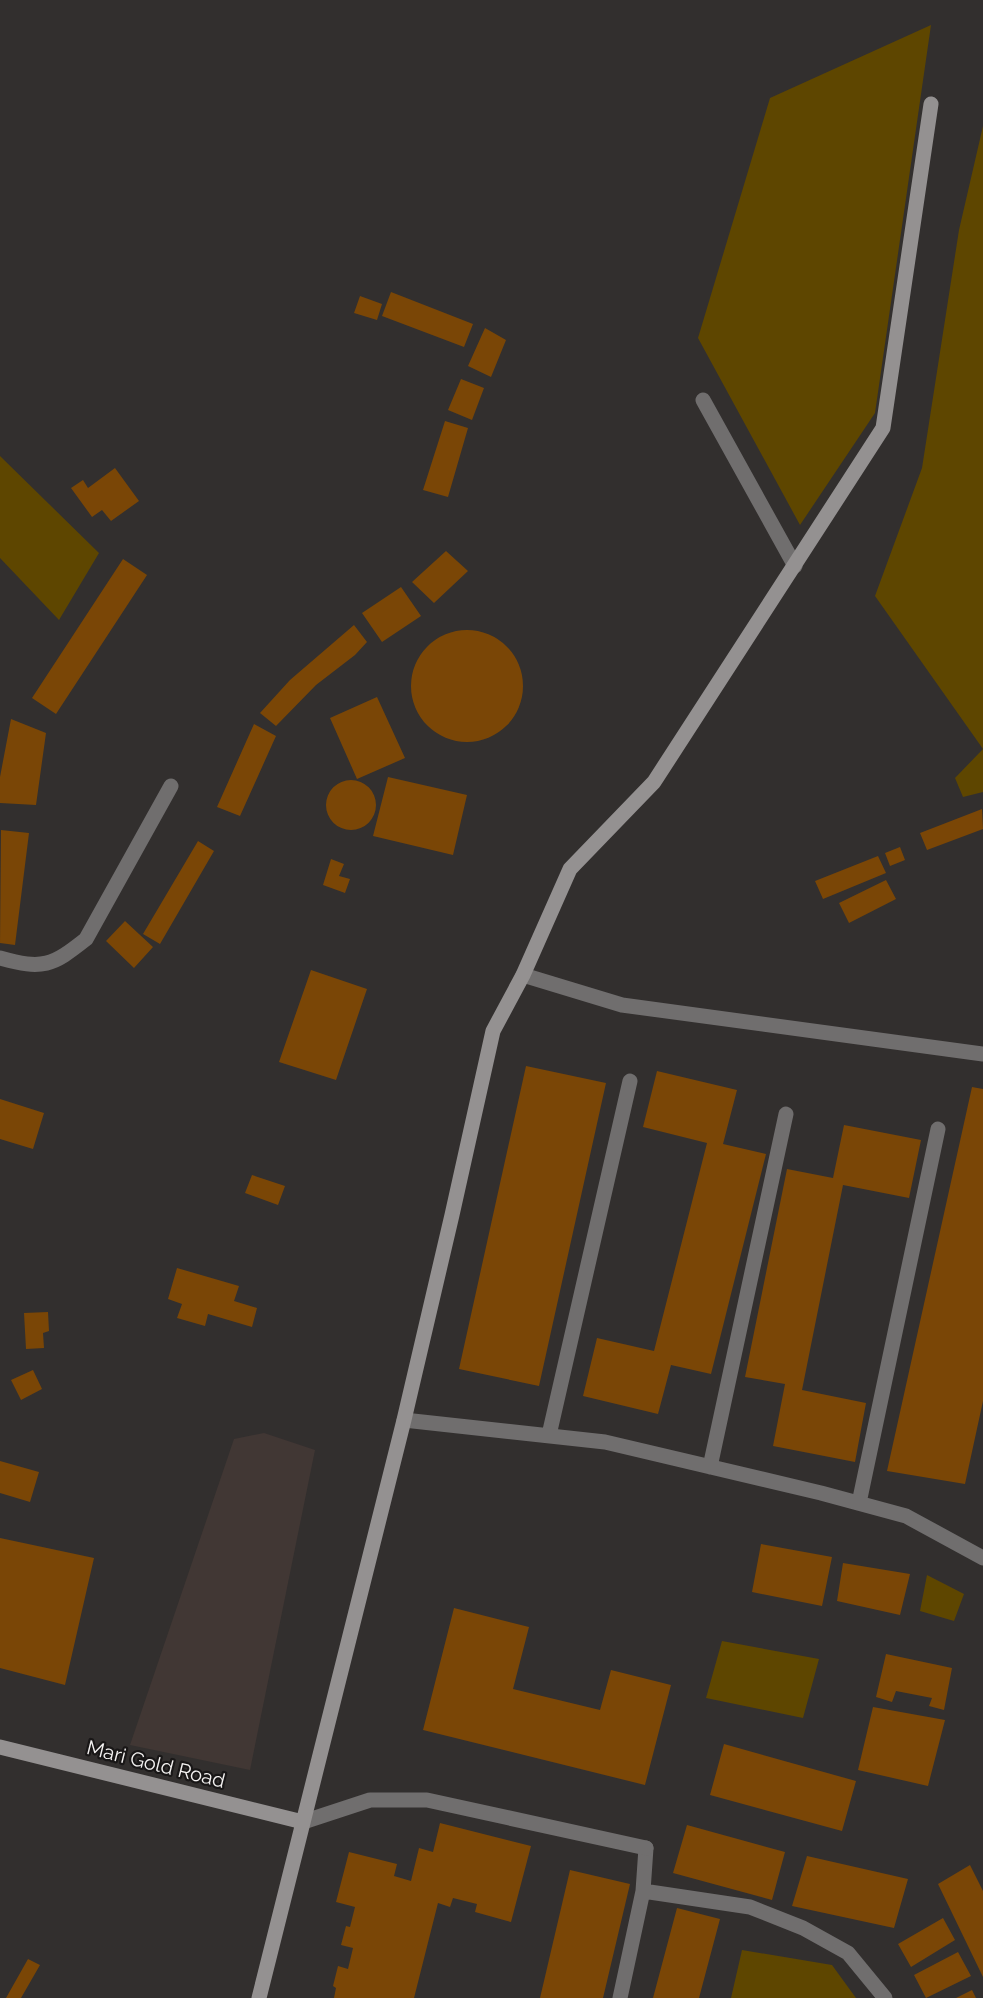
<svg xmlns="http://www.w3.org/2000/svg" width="983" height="1998" viewBox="0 0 983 1998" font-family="Raleway,sans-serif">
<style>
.built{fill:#413734}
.green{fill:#5e4600}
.building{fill:#7a4606}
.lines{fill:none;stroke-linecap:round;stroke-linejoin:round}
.lane{stroke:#706e6e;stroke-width:15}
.street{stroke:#706e6e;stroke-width:15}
.secondary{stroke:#949191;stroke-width:15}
.labels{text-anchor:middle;stroke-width:4.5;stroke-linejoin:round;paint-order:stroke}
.street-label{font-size:20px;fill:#f4f2f1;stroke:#191717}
</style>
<rect width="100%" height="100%" fill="#322f2e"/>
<path class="built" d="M264 1433 315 1450 250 1770 130 1745 234 1439Z"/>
<path class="green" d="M931 25 875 413 800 525 698 338 770 98Z
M983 126V792L963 797 955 778 983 749 875 596 922 468 959 230Z
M0 456 99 553 59 620 0 558Z
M927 1575 964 1594 954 1621 920 1611Z
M722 1641 819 1659 803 1718 706 1698Z
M742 1950 832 1965 856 1998H731Z"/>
<path class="building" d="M391 292 473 324 464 347 382 316Z
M360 296 382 304 377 320 354 313Z
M485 328 506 340 491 377 468 366Z
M461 379 484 388 472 420 448 410Z
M445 421 468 428 448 497 423 490Z
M115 468 139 501 111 521 102 510 92 517 71 488 83 480 88 488Z
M446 551 468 571 434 603 412 582Z
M123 559 147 575 56 714 32 698Z
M401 587 421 616 382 642 362 613Z
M354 625 367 642 355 655 316 685 276 726 260 713 290 680Z
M411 686a56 56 0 1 1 112 0a56 56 0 1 1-112 0Z
M377 697 405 758 357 779 330 718Z
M11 719 46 733 36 805 0 803V777Z
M254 724 276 736 240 816 217 807Z
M388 777 467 795 453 855 373 836Z
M326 805a25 25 0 1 1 50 0a25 25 0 1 1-50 0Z
M982 809 983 829 927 850 920 833Z
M1 830 29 833 15 945 0 943Z
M198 841 214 851 160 944 143 934Z
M900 847 905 860 890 866 885 853Z
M878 856 886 873 823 899 815 881Z
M331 859 344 864 339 876 350 879 345 893 323 885Z
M886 880 896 899 849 923 839 903Z
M125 921 153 947 134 968 106 941Z
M311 970 367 989 336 1080 279 1062Z
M526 1066 606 1083 539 1386 459 1369Z
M657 1071 737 1090 723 1144 766 1154 711 1374 671 1365 658 1414 583 1396 597 1338 654 1351 707 1143 643 1127Z
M972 1087 983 1089V1401L965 1484 887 1471Z
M0 1099 44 1113 33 1149 0 1139Z
M844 1125 921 1140 909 1198 843 1185 802 1390 866 1403 855 1462 773 1446 785 1384 745 1377 787 1169 833 1178Z
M252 1175 285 1186 278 1205 245 1193Z
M177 1268 239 1286 234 1301 257 1308 252 1327 208 1314 205 1326 177 1318 182 1304 168 1299Z
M48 1312 49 1331 43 1333 44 1348 26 1349 24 1313Z
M33 1370 42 1389 21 1400 11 1380Z
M0 1461 39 1472 30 1502 0 1493Z
M0 1538 94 1558 65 1685 0 1668Z
M761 1544 832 1557 822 1606 752 1592Z
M843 1563 910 1574 900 1615 837 1601Z
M454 1608 529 1627 513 1689 600 1710 611 1670 671 1685 645 1785 423 1730Z
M886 1654 952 1668 944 1710 929 1706 932 1698 896 1691 892 1702 876 1697Z
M873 1707 945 1720 928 1786 858 1770Z
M724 1744 856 1781 842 1831 710 1795Z
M440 1823 531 1846 511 1922 475 1912 477 1904 453 1898 450 1907 438 1903 414 1998H334L336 1988 333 1986 338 1966 348 1969 353 1948 341 1945 346 1926 350 1927 355 1907 336 1902 349 1852 397 1864 394 1876 411 1881 419 1848 433 1852Z
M687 1825 785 1852 772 1900 673 1873Z
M807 1856 908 1879 894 1928 792 1906Z
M970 1865 983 1891V1977L938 1884Z
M570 1870 630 1884 603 1998H540Z
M677 1908 720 1919 699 1998H653Z
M943 1918 955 1940 911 1967 898 1944Z
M958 1952 971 1976 926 1998 914 1975Z
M28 1959 40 1965 21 1998H6Z
M972 1990 976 1998H956Z"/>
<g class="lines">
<path class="lane" d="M0 958C43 970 52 966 86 939L171 786
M643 1891 750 1907 803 1928 848 1953 885 1998
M620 1998 643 1891 646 1848"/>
<path class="street" d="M703 400 795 566
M523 975 622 1005 983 1054
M404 1420 605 1442 821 1493 906 1516 983 1558
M549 1435 630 1081
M710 1467 786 1114
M859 1503 938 1129
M303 1822 370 1800H427L646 1848"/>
<path class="secondary" d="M0 1747 303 1822
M259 1998 404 1420 452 1215 493 1031 523 975 570 869 654 782 883 428 931 104"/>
</g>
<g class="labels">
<g class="street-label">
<text transform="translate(156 1764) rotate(14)" y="7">Mari Gold Road</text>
</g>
</g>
</svg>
